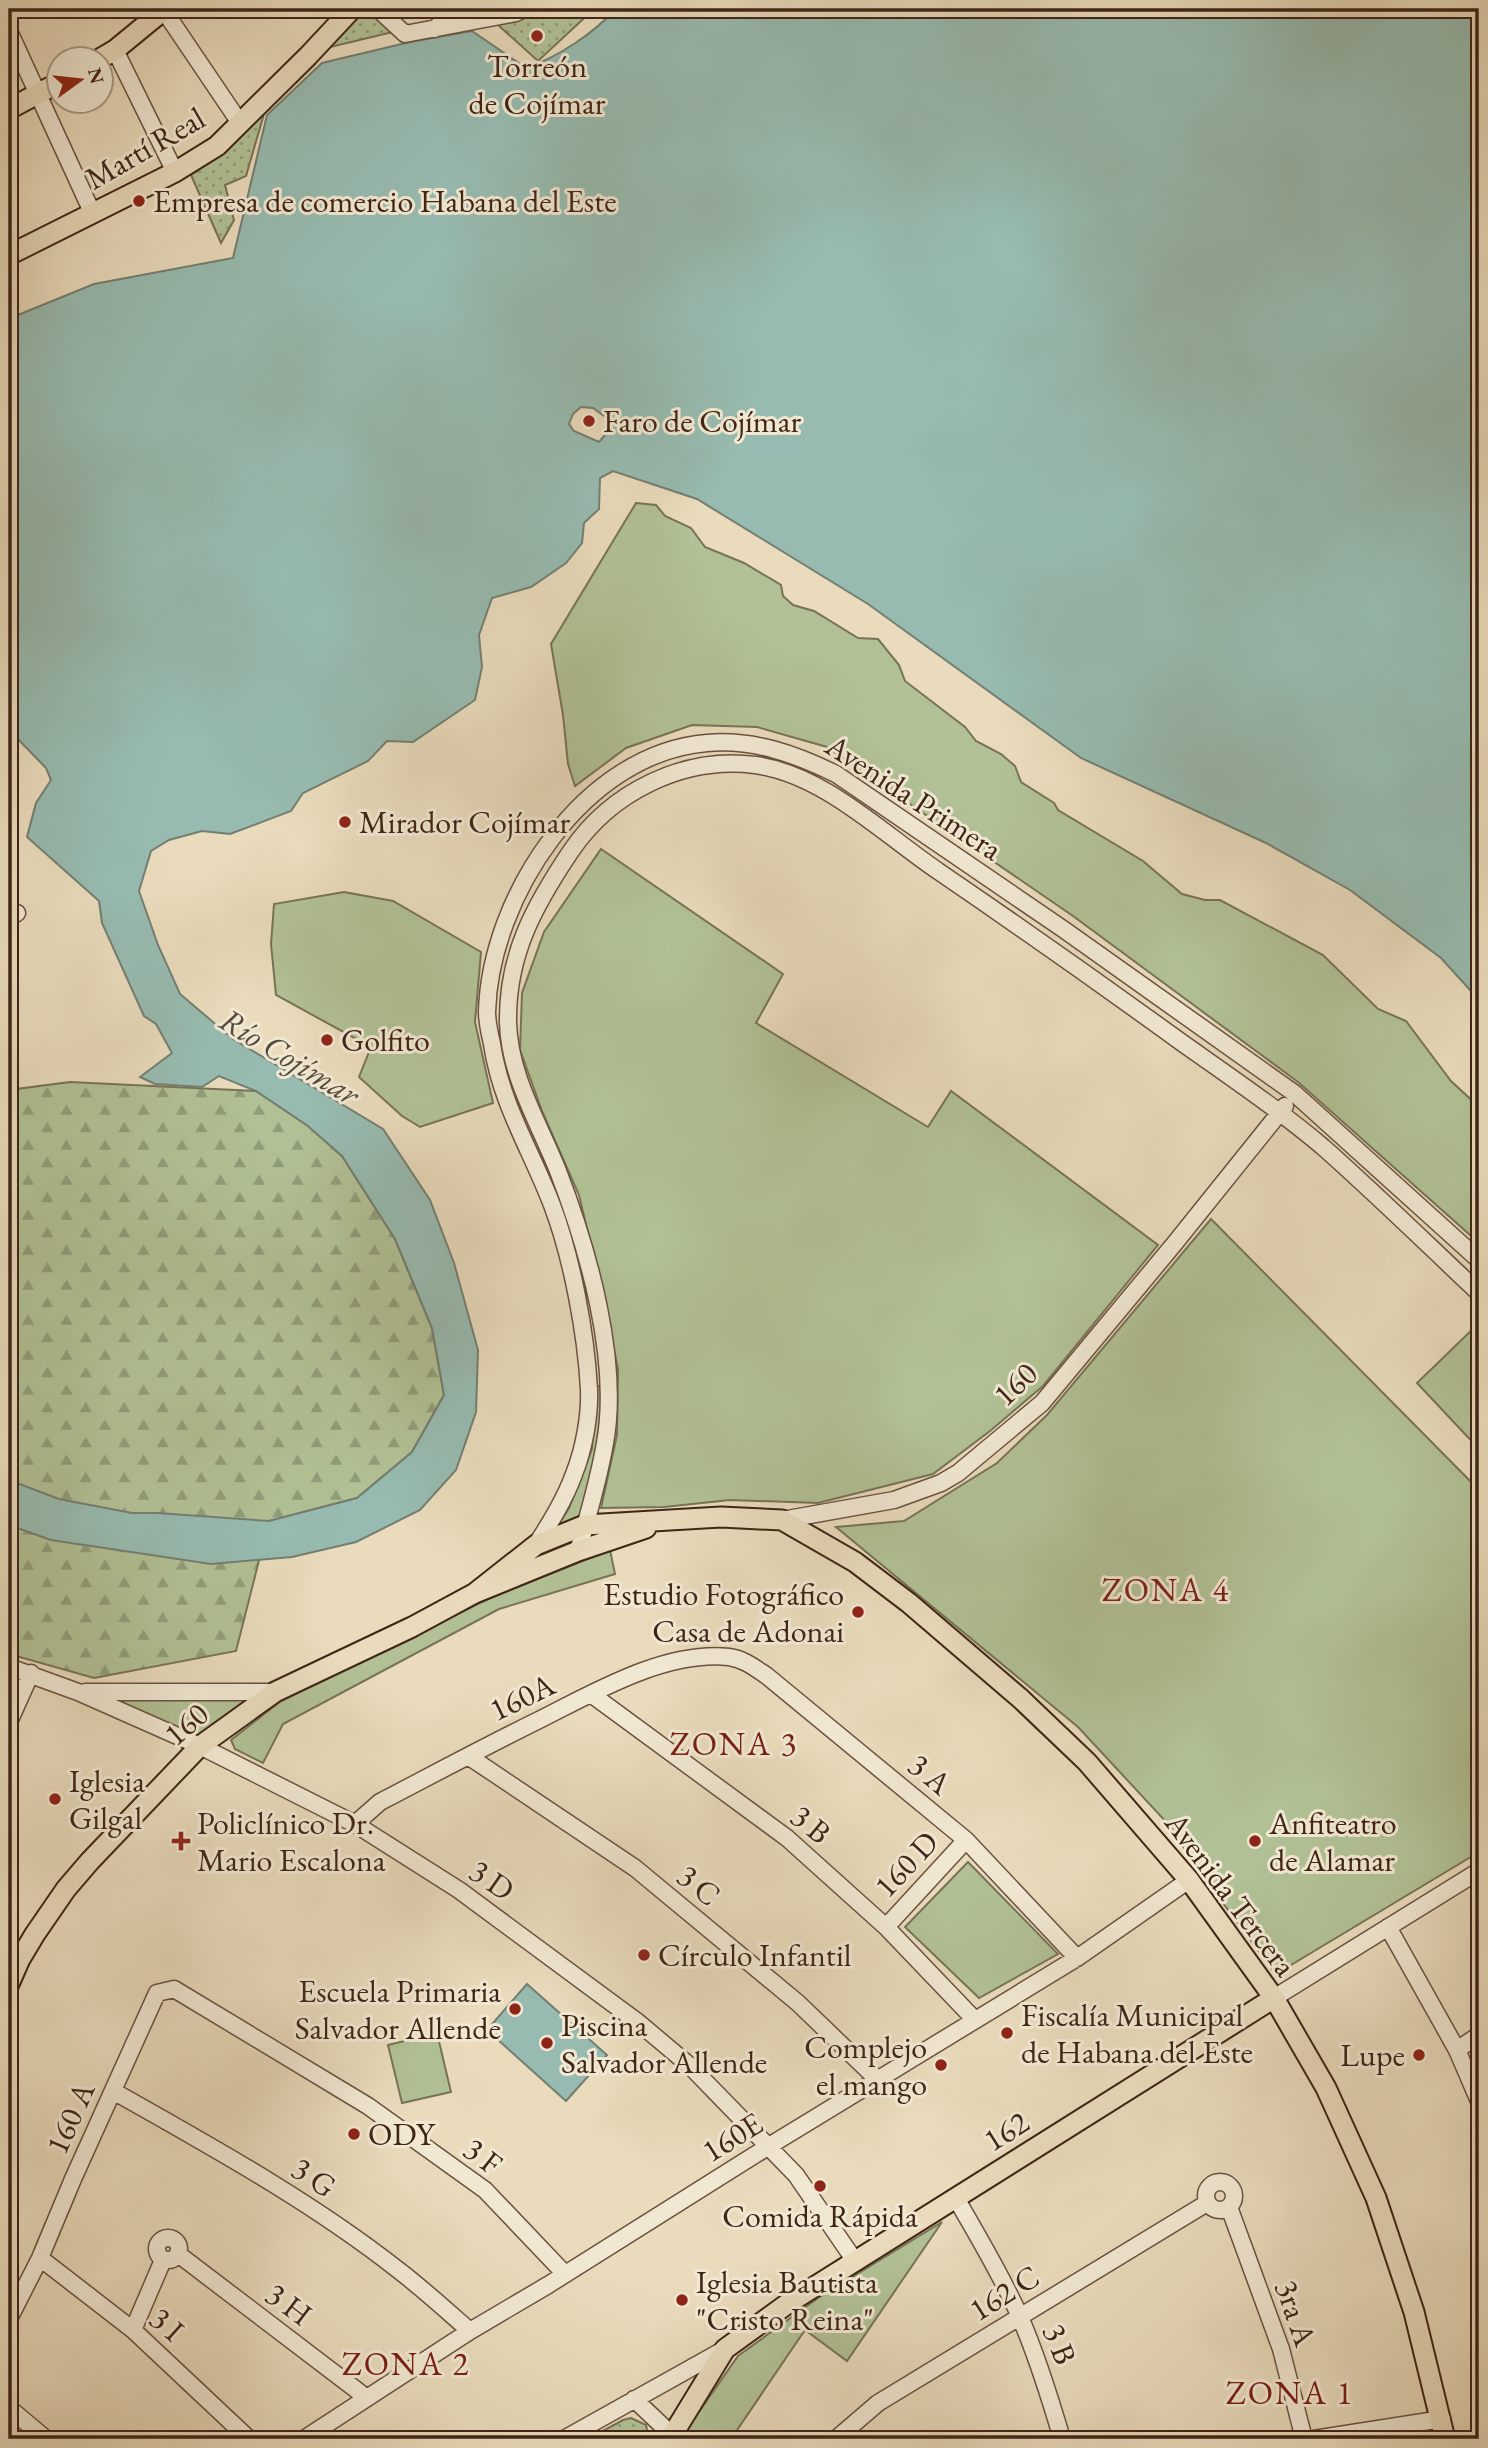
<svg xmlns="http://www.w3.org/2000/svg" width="1488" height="2448" viewBox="0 0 1488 2448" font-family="'EB Garamond',serif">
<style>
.grass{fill:#b1c195;stroke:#787356;stroke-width:2}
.forest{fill:url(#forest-firs);stroke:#787356;stroke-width:2}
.park{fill:url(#park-dots);stroke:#787356;stroke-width:2}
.water{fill:#97bbb0;stroke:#747f72;stroke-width:2;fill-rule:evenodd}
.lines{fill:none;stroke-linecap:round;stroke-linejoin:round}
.minor-casing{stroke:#6a5240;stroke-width:19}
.major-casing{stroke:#3f2516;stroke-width:23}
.minor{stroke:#f1e8d3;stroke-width:16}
.major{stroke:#e9dbbc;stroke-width:19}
.poi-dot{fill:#8f2418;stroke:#f1e8d3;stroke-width:2.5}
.labels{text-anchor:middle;stroke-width:6;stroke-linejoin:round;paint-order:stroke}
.poi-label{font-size:32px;fill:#3f2516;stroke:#f1e8d3;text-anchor:start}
.street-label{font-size:32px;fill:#3f2516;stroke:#f1e8d3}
.water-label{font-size:33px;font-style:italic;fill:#554a3c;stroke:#f1e8d3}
.neighbourhood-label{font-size:33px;letter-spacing:2px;fill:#7a1f14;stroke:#f1e8d3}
</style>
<defs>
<pattern id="forest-firs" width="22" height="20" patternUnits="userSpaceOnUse" patternTransform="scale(1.75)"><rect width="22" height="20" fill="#b1c195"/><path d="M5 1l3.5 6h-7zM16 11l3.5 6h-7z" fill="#919d79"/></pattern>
<pattern id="park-dots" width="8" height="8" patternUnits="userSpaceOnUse" patternTransform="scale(1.75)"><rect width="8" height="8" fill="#b1c195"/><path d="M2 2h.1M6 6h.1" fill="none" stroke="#919d79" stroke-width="1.8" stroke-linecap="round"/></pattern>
</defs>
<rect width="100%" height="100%" fill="#e9dbbc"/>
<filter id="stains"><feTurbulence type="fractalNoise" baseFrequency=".00286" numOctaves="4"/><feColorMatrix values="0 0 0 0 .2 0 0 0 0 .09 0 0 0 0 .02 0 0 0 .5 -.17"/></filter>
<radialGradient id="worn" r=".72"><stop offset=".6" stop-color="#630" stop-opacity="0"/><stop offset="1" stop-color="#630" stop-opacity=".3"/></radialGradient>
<path class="grass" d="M636 503 656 505 665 516 691 528 705 547 744 563 781 585 783 596 793 605 814 611 858 638 878 639 899 665 905 681 965 727 976 741 1001 754 1015 766 1021 782 1054 803 1058 810 1143 861 1182 894 1205 900H1220L1323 955 1378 1009 1406 1021 1451 1081 1479 1107V1243L1298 1082 1073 916 827 747 757 727 692 725 626 748 575 786 568 764 563 715 551 644Z
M601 849 783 974 756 1023 928 1127 951 1091 1158 1245 1043 1386 990 1431 933 1474 818 1503 730 1500 664 1507 601 1508 617 1435 618 1369 604 1300 579 1195 542 1111 520 1050 522 993 544 932Z
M344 892 393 901 481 952 475 1022 493 1103 420 1127 402 1116 359 1077 371 1047 276 995 271 944 274 904Z
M1211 1219 1479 1490V1852L1276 1974 1201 1874 1169 1825 1078 1727 836 1527 904 1521 997 1463 1047 1415Z
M1479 1323V1449L1417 1383Z
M596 1386H603L597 1451 579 1519 554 1532 569 1508 592 1449Z
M610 1550 615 1574 499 1609 283 1724 263 1763 235 1749 231 1740 281 1701 488 1599Z
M107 1698 252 1699 197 1740Z
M968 1862 1058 1954 979 1998 905 1927Z
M437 2033 451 2092 402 2103 388 2045Z
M942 2222 847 2361 805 2330 731 2439H680L738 2356 818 2298Z"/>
<path class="forest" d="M70 1082 256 1091 308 1126 342 1156 395 1239 432 1328 444 1395 412 1452 357 1498 269 1521 236 1651 94 1678 9 1654V1290L16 1289 9 1269V1090Z"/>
<path class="park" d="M360 9H369L393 32 318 50Z
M539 9H594L538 61 498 25 523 18Z
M268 100 246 176 225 185 234 220 221 243 191 175 214 159Z
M631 2418 646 2425 649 2439H588L623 2420Z"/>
<path class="water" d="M615 9H1479V1000L1441 958 1350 890 1266 843 1081 758 868 604 697 499 613 471 600 478 599 509 584 523 582 543 566 563 531 587 492 598 479 635 482 667 475 700 413 742 387 741 368 761 303 793 291 811 230 834 202 831 169 840 151 851 139 891 158 945 180 994 233 1039 383 1129 430 1200 454 1263 478 1350 476 1412 456 1470 420 1510 356 1542 292 1557 211 1564 51 1540 9 1525V1480L59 1499 132 1513H157L269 1521 357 1498 412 1452 444 1395 432 1328 395 1239 342 1156 308 1126 256 1091 219 1076 202 1087 155 1084 140 1077 172 1053 156 1024 144 1016 102 923 99 901 27 837 36 803 51 780 46 768 9 730V321L18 315 94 284 233 258 267 115 322 63 410 42 472 31 526 68C556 58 595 33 615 9ZM581 407 593 408 608 419 609 430 599 442 574 431 569 424 573 414Z
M527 1984 607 2055 566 2101 487 2030Z"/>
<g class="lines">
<defs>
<path id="minor" d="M163 9 240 123
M378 9 405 34 516 13 523 9
M435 29 454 9
M9 31 92 212
M115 50 175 172
M9 917 17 913
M782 1520 894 1500 941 1483 958 1473 1042 1403 1175 1243 1285 1106
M536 1545C550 1523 565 1499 574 1474 584 1449 590 1416 589 1389 586 1333 572 1258 552 1205 531 1150 501 1104 492 1044 490 1034 487 1023 487 1012 490 897 584 753 707 743 754 739 795 754 836 774L1063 929 1294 1093 1479 1260
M578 1551C588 1516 599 1479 605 1443 620 1360 588 1249 558 1171 539 1123 509 1075 508 1022 507 955 534 906 571 851 611 792 683 756 755 765 823 774 882 833 938 871 1020 927 1101 984 1181 1042 1229 1076 1278 1109 1323 1147 1376 1194 1427 1244 1479 1293
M9 1667 78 1692 200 1746 355 1824 459 1890 639 2023 690 2066 796 2175 855 2261
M85 1692H275
M591 1694 787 1838 886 1927 975 2020
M9 1722 31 1673
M468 1756 635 1868 798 2003 878 2080
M355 1824 380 1802C432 1775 484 1747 537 1721 593 1693 665 1650 729 1657 744 1659 755 1668 767 1676L966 1840 1077 1958
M886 1927 966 1840
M1388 1927 1457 2050 1479 2101
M1274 1998 1479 1871
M1457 2050 1479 2035
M113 2091C210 2146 309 2200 397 2269 422 2288 446 2310 470 2331
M1206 2196a14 14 0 1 1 28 0a14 14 0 1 1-28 0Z
M956 2198C978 2237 1002 2276 1020 2317 1037 2356 1050 2398 1062 2439
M1229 2207 1281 2349 1304 2439
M157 2249a11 11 0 1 1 22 0a11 11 0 1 1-22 0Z
M178 2254 367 2398
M40 2258 133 2330 249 2439
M9 2319 40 2258 73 2179 157 1993 174 1989 368 2106 485 2190 565 2274
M133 2330 163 2260
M634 2399 672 2435
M9 2408 46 2439
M304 2439 470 2331 548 2285 769 2146 1077 1958 1189 1880
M564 2439 725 2349
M836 2439 878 2403 1207 2203
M1314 2439 1442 2419"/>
<path id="major" d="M98 60 115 50 165 9
M9 109 60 82
M9 255 175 172 217 146 308 56 352 9
M475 1593 536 1545 585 1525 721 1517 782 1520 855 1562 909 1603 1021 1699 1087 1762 1189 1880 1274 1998 1326 2088 1376 2198 1414 2312 1445 2439
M9 1984 20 1959 35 1934 66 1889 90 1861 200 1746 275 1692 412 1627 475 1593 578 1551 646 1528
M670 2439 725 2349 787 2304 1274 1998"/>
</defs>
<use href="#minor" class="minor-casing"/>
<use href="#major" class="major-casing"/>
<use href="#minor" class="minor"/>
<use href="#major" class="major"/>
</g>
<g class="poi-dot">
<circle cx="537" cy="36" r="7"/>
<circle cx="139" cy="201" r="7"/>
<circle cx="589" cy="421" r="7"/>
<circle cx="345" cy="822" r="7"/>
<circle cx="327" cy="1040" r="7"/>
<circle cx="858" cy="1612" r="7"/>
<circle cx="55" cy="1799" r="7"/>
<path d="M177.5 1830.5h7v7h7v7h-7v7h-7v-7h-7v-7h7z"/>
<circle cx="1255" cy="1841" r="7"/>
<circle cx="644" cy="1955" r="7"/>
<circle cx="515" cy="2009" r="7"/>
<circle cx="1007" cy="2033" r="7"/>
<circle cx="547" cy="2043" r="7"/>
<circle cx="1419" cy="2055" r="7"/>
<circle cx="941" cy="2065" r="7"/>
<circle cx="354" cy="2134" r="7"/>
<circle cx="820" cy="2186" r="7"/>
<circle cx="682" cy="2300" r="7"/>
</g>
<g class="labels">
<g class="poi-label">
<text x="537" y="77" text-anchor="middle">Torreón<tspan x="537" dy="37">de Cojímar</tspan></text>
<text x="153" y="212">Empresa de comercio Habana del Este</text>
<text x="603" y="432">Faro de Cojímar</text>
<text x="359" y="833">Mirador Cojímar</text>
<text x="341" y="1051">Golfito</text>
<text x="844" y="1605" text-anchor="end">Estudio Fotográfico<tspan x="844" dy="37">Casa de Adonai</tspan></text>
<text x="69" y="1792">Iglesia<tspan x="69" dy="37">Gilgal</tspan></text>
<text x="197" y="1834">Policlínico Dr.<tspan x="197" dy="37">Mario Escalona</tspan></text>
<text x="1269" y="1834">Anfiteatro<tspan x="1269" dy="37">de Alamar</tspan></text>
<text x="658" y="1966">Círculo Infantil</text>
<text x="501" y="2002" text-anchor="end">Escuela Primaria<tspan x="501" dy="37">Salvador Allende</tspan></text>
<text x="1021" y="2026">Fiscalía Municipal<tspan x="1021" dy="37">de Habana del Este</tspan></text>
<text x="561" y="2036">Piscina<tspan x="561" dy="37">Salvador Allende</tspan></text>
<text x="927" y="2058" text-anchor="end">Complejo<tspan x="927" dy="37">el mango</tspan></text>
<text x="1405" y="2066" text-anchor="end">Lupe</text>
<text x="368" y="2145">ODY</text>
<text x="820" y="2227" text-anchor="middle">Comida Rápida</text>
<text x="696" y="2293">Iglesia Bautista<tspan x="696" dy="37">"Cristo Reina"</tspan></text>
</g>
<g class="street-label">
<text transform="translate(145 148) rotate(-30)" y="11">Martí Real</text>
<text transform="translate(914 797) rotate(33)" y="11">Avenida Primera</text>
<text transform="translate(1015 1384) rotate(-44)" y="11">160</text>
<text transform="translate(522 1697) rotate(-26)" y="11">160A</text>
<text transform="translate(186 1724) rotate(-41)" y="11">160</text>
<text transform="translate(930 1774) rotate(40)" y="11">3 A</text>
<text transform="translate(811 1824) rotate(40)" y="11">3 B</text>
<text transform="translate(906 1864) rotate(-47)" y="11">160 D</text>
<text transform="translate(492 1880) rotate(35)" y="11">3 D</text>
<text transform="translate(699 1885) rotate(40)" y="11">3 C</text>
<text transform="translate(1231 1894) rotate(53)" y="11">Avenida Tercera</text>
<text transform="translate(70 2118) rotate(-66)" y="11">160 A</text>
<text transform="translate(1006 2131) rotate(-32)" y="11">162</text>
<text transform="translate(732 2137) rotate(-32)" y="11">160E</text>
<text transform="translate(483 2156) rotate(38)" y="11">3 F</text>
<text transform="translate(314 2177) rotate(34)" y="11">3 G</text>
<text transform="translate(1004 2293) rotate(-32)" y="11">162 C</text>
<text transform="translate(289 2304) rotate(37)" y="11">3 H</text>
<text transform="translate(1296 2313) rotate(71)" y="11">3ra A</text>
<text transform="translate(167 2324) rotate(42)" y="11">3 I</text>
<text transform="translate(1060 2344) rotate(69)" y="11">3 B</text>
</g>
<g class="water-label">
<text transform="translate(290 1056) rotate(31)" y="12">Río Cojímar</text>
</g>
<g class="neighbourhood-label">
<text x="1166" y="1601">ZONA 4</text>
<text x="734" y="1755">ZONA 3</text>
<text x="406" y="2375">ZONA 2</text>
<text x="1290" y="2404">ZONA 1</text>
</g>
</g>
<rect width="1488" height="2448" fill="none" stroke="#e9dbbc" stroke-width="35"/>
<rect x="10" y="10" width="1467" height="2427" fill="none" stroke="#3f2516" stroke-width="3.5"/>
<rect x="18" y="18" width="1453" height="2413" fill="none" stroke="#3f2516" stroke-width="2"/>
<g transform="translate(80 80) rotate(75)"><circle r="33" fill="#f1e8d3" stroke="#aa9a87" stroke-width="2"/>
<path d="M0-5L12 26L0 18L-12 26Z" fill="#8f2418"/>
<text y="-10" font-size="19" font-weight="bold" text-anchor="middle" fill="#3f2516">N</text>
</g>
<rect width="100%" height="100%" filter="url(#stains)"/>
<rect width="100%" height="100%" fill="url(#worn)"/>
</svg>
